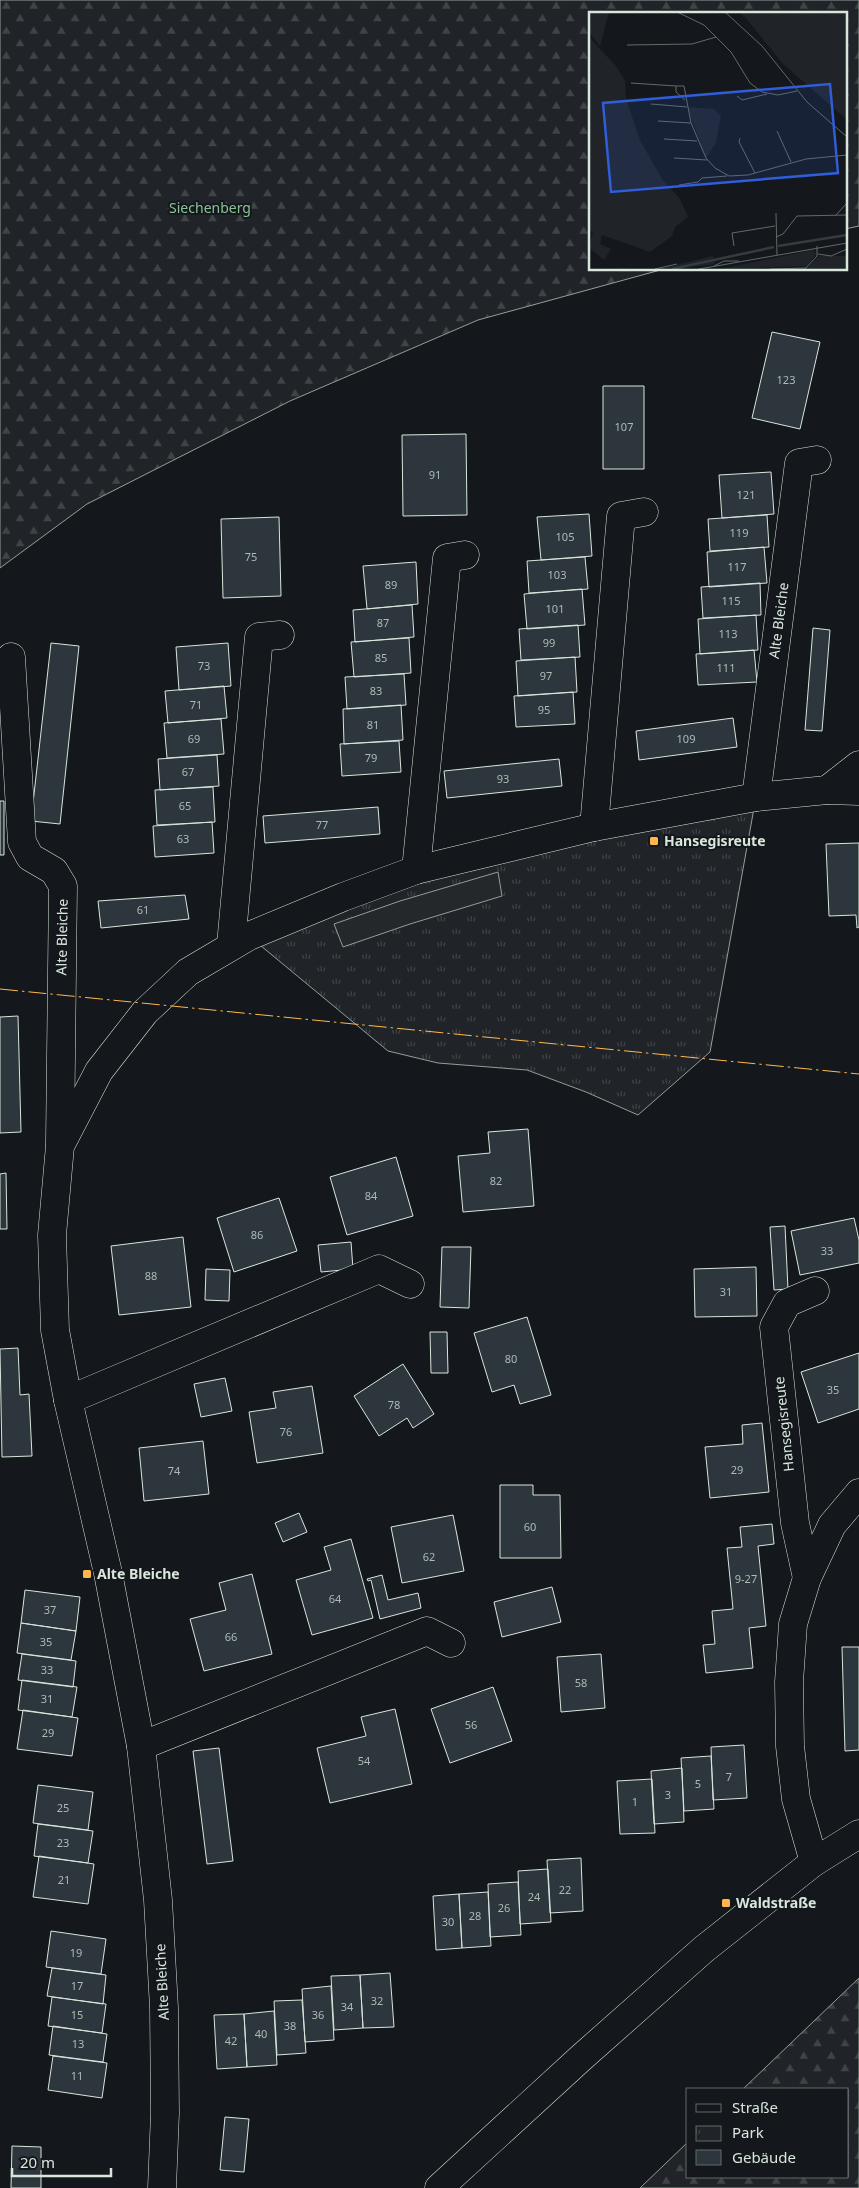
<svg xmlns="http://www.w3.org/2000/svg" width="859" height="2188" viewBox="0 0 859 2188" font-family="'Noto Sans',sans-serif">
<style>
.forest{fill:url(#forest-firs);stroke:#939e99}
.park{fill:url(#park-tufts);stroke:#939e99}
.parking{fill:#24282b;stroke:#939e99}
.building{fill:#2c363c;stroke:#d8e6dc}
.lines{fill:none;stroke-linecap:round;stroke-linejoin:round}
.minor-casing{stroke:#d8e6dc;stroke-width:29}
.minor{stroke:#14181c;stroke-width:28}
.power{stroke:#ffb74d;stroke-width:1;stroke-dasharray:18 4 2.5 4;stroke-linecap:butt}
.poi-dot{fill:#ffb74d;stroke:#14181c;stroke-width:2}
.labels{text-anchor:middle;stroke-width:4;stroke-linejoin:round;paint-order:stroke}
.number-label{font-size:11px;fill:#adbab4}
.park-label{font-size:14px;fill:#8ac095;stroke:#14181c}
.street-label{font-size:14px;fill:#d8e6dc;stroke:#14181c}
.poi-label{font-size:14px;font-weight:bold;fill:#d8e6dc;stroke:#14181c;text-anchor:start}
.inset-river{fill:none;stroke:#363b3e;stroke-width:2.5}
.inset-road{fill:none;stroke:#626a69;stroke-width:1}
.view{fill:#305dd8;fill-opacity:0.15;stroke:#305dd8;stroke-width:2.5}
.inset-edge{fill:none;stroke:#d8e6dc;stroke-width:2.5}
</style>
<defs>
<pattern id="forest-firs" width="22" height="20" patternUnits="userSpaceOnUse" patternTransform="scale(1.25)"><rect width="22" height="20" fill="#202428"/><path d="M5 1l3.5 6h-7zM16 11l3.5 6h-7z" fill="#404447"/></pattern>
<pattern id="park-tufts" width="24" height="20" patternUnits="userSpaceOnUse" patternTransform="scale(1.25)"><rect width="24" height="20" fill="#202428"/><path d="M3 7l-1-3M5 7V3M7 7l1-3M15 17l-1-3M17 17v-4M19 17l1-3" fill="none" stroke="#404447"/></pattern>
</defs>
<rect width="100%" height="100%" fill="#14181c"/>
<path class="forest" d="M0 0H859V226L845 229V14H590V269H664L478 320 290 401 87 504 0 568Z
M859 1978V2188H640L688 2142V2177H848V2089H743Z"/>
<path class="park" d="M756 797 710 1052 638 1115 586 1092 527 1070 438 1063 388 1051 249 936 343 897Z"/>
<path class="parking" d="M498 872 502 896 410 924 343 947 334 924 400 901Z"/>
<path class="building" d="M772 332 820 342 800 429 752 418Z
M603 386H644V469H603Z
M466 434 467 515 403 516 402 435Z
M771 472 774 514 722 518 719 475Z
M589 514 592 556 541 560 537 517Z
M767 515 769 547 710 551 708 519Z
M279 517 281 596 223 598 221 519Z
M764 547 767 583 709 587 707 552Z
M585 557 588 589 529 593 527 561Z
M416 562 418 604 367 609 363 566Z
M760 583 761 615 703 618 701 587Z
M582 589 585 625 527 629 524 594Z
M412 605 414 637 355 642 353 610Z
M756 615 758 650 700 654 698 619Z
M578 625 580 657 521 660 519 629Z
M813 628 830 630 822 731 805 730Z
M409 638 411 673 354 677 351 642Z
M51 643 79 646 60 824 31 821Z
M228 643 231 686 179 690 176 647Z
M754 650 757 682 698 685 696 654Z
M575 657 577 692 518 696 516 661Z
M404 674 406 705 347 709 345 677Z
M224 686 227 718 168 723 165 691Z
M573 692 575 724 516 727 514 696Z
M401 705 403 740 344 744 343 709Z
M733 718 737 747 639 760 636 731Z
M221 719 224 754 167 758 164 723Z
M399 741 401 772 342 776 340 744Z
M217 755 219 786 160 790 158 759Z
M559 759 562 786 447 798 444 771Z
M213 787 215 822 157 825 155 790Z
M0 801H4V855H0Z
M378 807 380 834 265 843 263 816Z
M212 822 214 853 155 857 153 826Z
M859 843V927L857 928 856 915 829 916 826 844Z
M185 895 189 919 101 928 98 901Z
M18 1016 21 1132 0 1133V1017Z
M528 1129 534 1206 463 1212 458 1156 490 1153 488 1132Z
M396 1157 413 1216 347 1235 330 1177Z
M6 1173 7 1229H0V1174Z
M279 1198 297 1251 234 1272 217 1218Z
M854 1218 859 1240V1263L800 1275 791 1231Z
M785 1226 788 1289 774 1290 770 1227Z
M183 1237 191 1307 119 1315 111 1246Z
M351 1242 353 1269 321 1272 318 1245Z
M442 1247H471L469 1308 440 1307Z
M756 1267 757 1316 695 1317 694 1269Z
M206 1269 230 1270 229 1301 205 1300Z
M527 1317 551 1395 520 1404 514 1385 492 1392 474 1333Z
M430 1332H447L448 1373H431Z
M18 1348 20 1395 29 1394 32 1456 2 1457 0 1349Z
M859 1353V1409L818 1423 801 1372Z
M403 1364 434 1414 413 1428 407 1418 379 1436 354 1396Z
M225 1378 232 1411 201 1417 194 1384Z
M312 1386 323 1453 257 1463 249 1412 276 1408 273 1392Z
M762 1423 769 1492 710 1498 705 1447 743 1444 742 1425Z
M203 1441 209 1494 144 1501 139 1448Z
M500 1485H533V1495H560L561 1558H500Z
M299 1513 307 1532 283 1542 275 1523Z
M453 1515 464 1571 402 1583 391 1527Z
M772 1524 774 1544 758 1546 766 1626 749 1628 753 1668 706 1673 703 1645 715 1644 712 1611 733 1609 727 1548 742 1547 740 1527Z
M351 1539 373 1618 312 1635 296 1580 331 1570 324 1547Z
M252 1574 272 1654 204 1671 190 1619 226 1610 219 1583Z
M382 1575 388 1600 418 1593 421 1608 380 1619 371 1580 368 1581 367 1579Z
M552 1587 561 1622 502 1637 494 1602Z
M25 1590 80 1597 76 1631 21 1623Z
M21 1623 76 1631 71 1660 17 1653Z
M842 1647H859V1750L845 1751Z
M22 1654 76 1661 73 1687 18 1680Z
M601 1654 605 1708 561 1712 557 1657Z
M22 1680 77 1687 72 1717 18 1710Z
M493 1687 512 1741 450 1763 431 1709Z
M395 1709 412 1784 330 1803 317 1748 366 1736 361 1717Z
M23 1710 78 1718 72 1756 17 1749Z
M744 1745 747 1798 713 1800 711 1747Z
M219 1748 233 1861 207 1864 193 1751Z
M711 1756 714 1809 684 1811 681 1758Z
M682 1768 684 1822 654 1824 651 1771Z
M652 1779 655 1833 620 1834 617 1781Z
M38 1785 93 1792 88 1830 33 1823Z
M38 1824 93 1831 88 1863 34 1856Z
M39 1856 94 1864 88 1904 33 1897Z
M581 1858 583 1911 550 1913 547 1860Z
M548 1869 551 1922 520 1924 518 1871Z
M518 1882 521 1935 490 1937 488 1884Z
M488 1892 491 1946 462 1948 459 1894Z
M459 1894 462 1948 436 1950 433 1896Z
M51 1931 106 1939 101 1974 46 1967Z
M52 1968 106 1975 103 2004 47 1996Z
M390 1973 394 2027 363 2028 360 1975Z
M360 1975 363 2028 334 2030 331 1976Z
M331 1986 334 2040 305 2042 302 1989Z
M52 1997 106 2004 102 2033 48 2026Z
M302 2000 306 2053 277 2055 274 2001Z
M274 2011 277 2065 247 2067 244 2014Z
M244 2014 247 2067 217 2069 214 2015Z
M53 2026 107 2034 103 2062 49 2055Z
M53 2056 107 2063 102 2098 48 2090Z
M225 2117 249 2119 244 2172 220 2170Z
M12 2146 41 2147V2188H11Z"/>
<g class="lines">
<defs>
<g id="minor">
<path d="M11 657 22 842 30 857 54 871 63 886 60 1142"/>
<path d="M827 790 859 765"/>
<path id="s1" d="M756 797 799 463 817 460"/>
<path d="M594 827 621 516 644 512"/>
<path d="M416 870 447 558 465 555"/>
<path d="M231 945 259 637 280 635"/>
<path d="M68 1400 379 1269 410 1284"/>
<path d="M807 1578 795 1523 774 1327 787 1303 815 1291"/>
<path d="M141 1746 427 1631 451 1643"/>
<path d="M814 1862 796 1799 790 1746 789 1682 793 1624 807 1578 832 1525 859 1493"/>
<path d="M162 2188 165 2113 164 2008 158 1900 141 1746 108 1573 68 1400 55 1330 52 1235 60 1146 99 1071 145 1012 188 972 249 936 343 897 416 870 594 827 756 797 827 790 859 791"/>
<path d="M439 2188 582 2057 704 1949 814 1862 859 1834"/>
</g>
</defs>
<use href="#minor" class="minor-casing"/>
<use href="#minor" class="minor"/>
<path class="power" d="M0 989 859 1074"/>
</g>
<g class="poi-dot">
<rect x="649" y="836" width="10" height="10" rx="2.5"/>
<rect x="82" y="1569" width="10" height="10" rx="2.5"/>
<rect x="721" y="1898" width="10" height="10" rx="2.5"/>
</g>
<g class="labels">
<g class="number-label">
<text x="786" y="384">123</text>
<text x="624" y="431">107</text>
<text x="435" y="479">91</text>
<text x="746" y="499">121</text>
<text x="739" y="537">119</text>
<text x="565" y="541">105</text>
<text x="251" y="561">75</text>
<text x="737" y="571">117</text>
<text x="557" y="579">103</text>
<text x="391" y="589">89</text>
<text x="731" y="605">115</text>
<text x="555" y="613">101</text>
<text x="383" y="627">87</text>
<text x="728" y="638">113</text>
<text x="549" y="647">99</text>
<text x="381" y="662">85</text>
<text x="204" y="670">73</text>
<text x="726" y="672">111</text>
<text x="546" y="680">97</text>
<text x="376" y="695">83</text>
<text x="196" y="709">71</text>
<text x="544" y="714">95</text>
<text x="373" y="729">81</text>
<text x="194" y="743">69</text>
<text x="686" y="743">109</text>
<text x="371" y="762">79</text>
<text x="188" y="776">67</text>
<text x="503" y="783">93</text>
<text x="185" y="810">65</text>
<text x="322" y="829">77</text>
<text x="183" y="843">63</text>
<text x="143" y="914">61</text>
<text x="496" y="1185">82</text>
<text x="371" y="1200">84</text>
<text x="257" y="1239">86</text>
<text x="827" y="1255">33</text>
<text x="151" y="1280">88</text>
<text x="726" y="1296">31</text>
<text x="511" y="1363">80</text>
<text x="833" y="1394">35</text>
<text x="394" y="1409">78</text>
<text x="286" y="1436">76</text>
<text x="737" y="1474">29</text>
<text x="174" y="1475">74</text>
<text x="530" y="1531">60</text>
<text x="429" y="1561">62</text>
<text x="746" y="1583">9-27</text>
<text x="335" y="1603">64</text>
<text x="50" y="1614">37</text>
<text x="231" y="1641">66</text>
<text x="46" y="1646">35</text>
<text x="47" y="1674">33</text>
<text x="581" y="1687">58</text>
<text x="47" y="1703">31</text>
<text x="471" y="1729">56</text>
<text x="48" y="1737">29</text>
<text x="364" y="1765">54</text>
<text x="729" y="1781">7</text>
<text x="698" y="1788">5</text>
<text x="668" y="1799">3</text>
<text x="635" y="1806">1</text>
<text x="63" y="1812">25</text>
<text x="63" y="1847">23</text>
<text x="64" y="1884">21</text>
<text x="565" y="1894">22</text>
<text x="534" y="1901">24</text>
<text x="504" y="1912">26</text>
<text x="475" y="1920">28</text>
<text x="448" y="1926">30</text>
<text x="76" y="1957">19</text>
<text x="77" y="1990">17</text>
<text x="377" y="2005">32</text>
<text x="347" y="2011">34</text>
<text x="77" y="2019">15</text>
<text x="318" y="2019">36</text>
<text x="290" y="2030">38</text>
<text x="261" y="2038">40</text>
<text x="231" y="2045">42</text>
<text x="78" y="2048">13</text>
<text x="77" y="2080">11</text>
</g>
<g class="park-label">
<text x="210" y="213">Siechenberg</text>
</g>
<g class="street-label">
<text dy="5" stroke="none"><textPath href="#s1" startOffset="178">Alte Bleiche</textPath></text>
<text transform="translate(62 937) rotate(-89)" y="5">Alte Bleiche</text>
<text transform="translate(784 1424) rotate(-96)" y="5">Hansegisreute</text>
<text transform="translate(162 1982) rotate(-93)" y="5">Alte Bleiche</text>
</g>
<g class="poi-label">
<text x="664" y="846">Hansegisreute</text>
<text x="97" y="1579">Alte Bleiche</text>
<text x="736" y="1908">Waldstraße</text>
</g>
</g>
<g transform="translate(589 12)">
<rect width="258" height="258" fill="#14181c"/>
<path d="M0 0H20L11 34 0 20ZM224 238 227 242 218 254 132 257ZM124 244 126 251 121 253 70 257Z" fill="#202428"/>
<path d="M149 0H257V107L194 52 156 5ZM0 25 27 54 36 69 37 87 51 128 73 167 91 187 99 205 86 215 83 224 61 240 13 223 11 232 22 237 15 248 0 236 4 220 0 218ZM230 244H257V257H217Z" fill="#202428"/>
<path d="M98 95 125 97 132 104 127 131 117 146Z" fill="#202428"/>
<path class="inset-river" d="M189 234 258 223M83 257 185 235"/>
<path class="inset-road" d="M88 0 115 13 142 40 161 71 173 80 189 83 208 79M136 0 173 34 218 90 258 125M38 33 103 32 127 25M42 71 87 74M148 84 153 88 178 82M96 88 87 80V74H95L102 111 117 146 126 156 140 164 159 163 217 147 258 143M62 92 98 95M69 109 102 111M188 119 202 150M151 126 150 130 166 161M75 127 108 129M85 146 118 148M90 173 109 170 113 166 138 164M187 201 188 243M247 203 258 191M187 225 194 222 208 204 258 203M145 234 143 221 186 214M229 242 242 244 258 237M125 254 135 249H150M66 257 88 252M110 257 258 231M181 257 217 256M216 257 228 244V234"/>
<path class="view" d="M241 72 249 161 22 180 14 91Z"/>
<rect width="258" height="258" class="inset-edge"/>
</g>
<rect x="686" y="2088" width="162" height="90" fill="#14181c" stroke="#626a69"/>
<rect x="696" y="2104" width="25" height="8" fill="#14181c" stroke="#626a69"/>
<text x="732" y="2113" font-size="15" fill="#d8e6dc">Straße</text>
<rect x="696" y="2126" width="25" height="15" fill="url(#park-tufts)" stroke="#626a69"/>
<text x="732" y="2138" font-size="15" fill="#d8e6dc">Park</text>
<rect x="696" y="2150" width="25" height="15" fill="#2c363c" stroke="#626a69"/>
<text x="732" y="2163" font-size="15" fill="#d8e6dc">Gebäude</text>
<path d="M12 2168v8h99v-8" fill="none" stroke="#d8e6dc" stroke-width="2.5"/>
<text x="20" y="2168" font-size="15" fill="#d8e6dc" stroke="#14181c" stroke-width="4" paint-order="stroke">20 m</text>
</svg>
